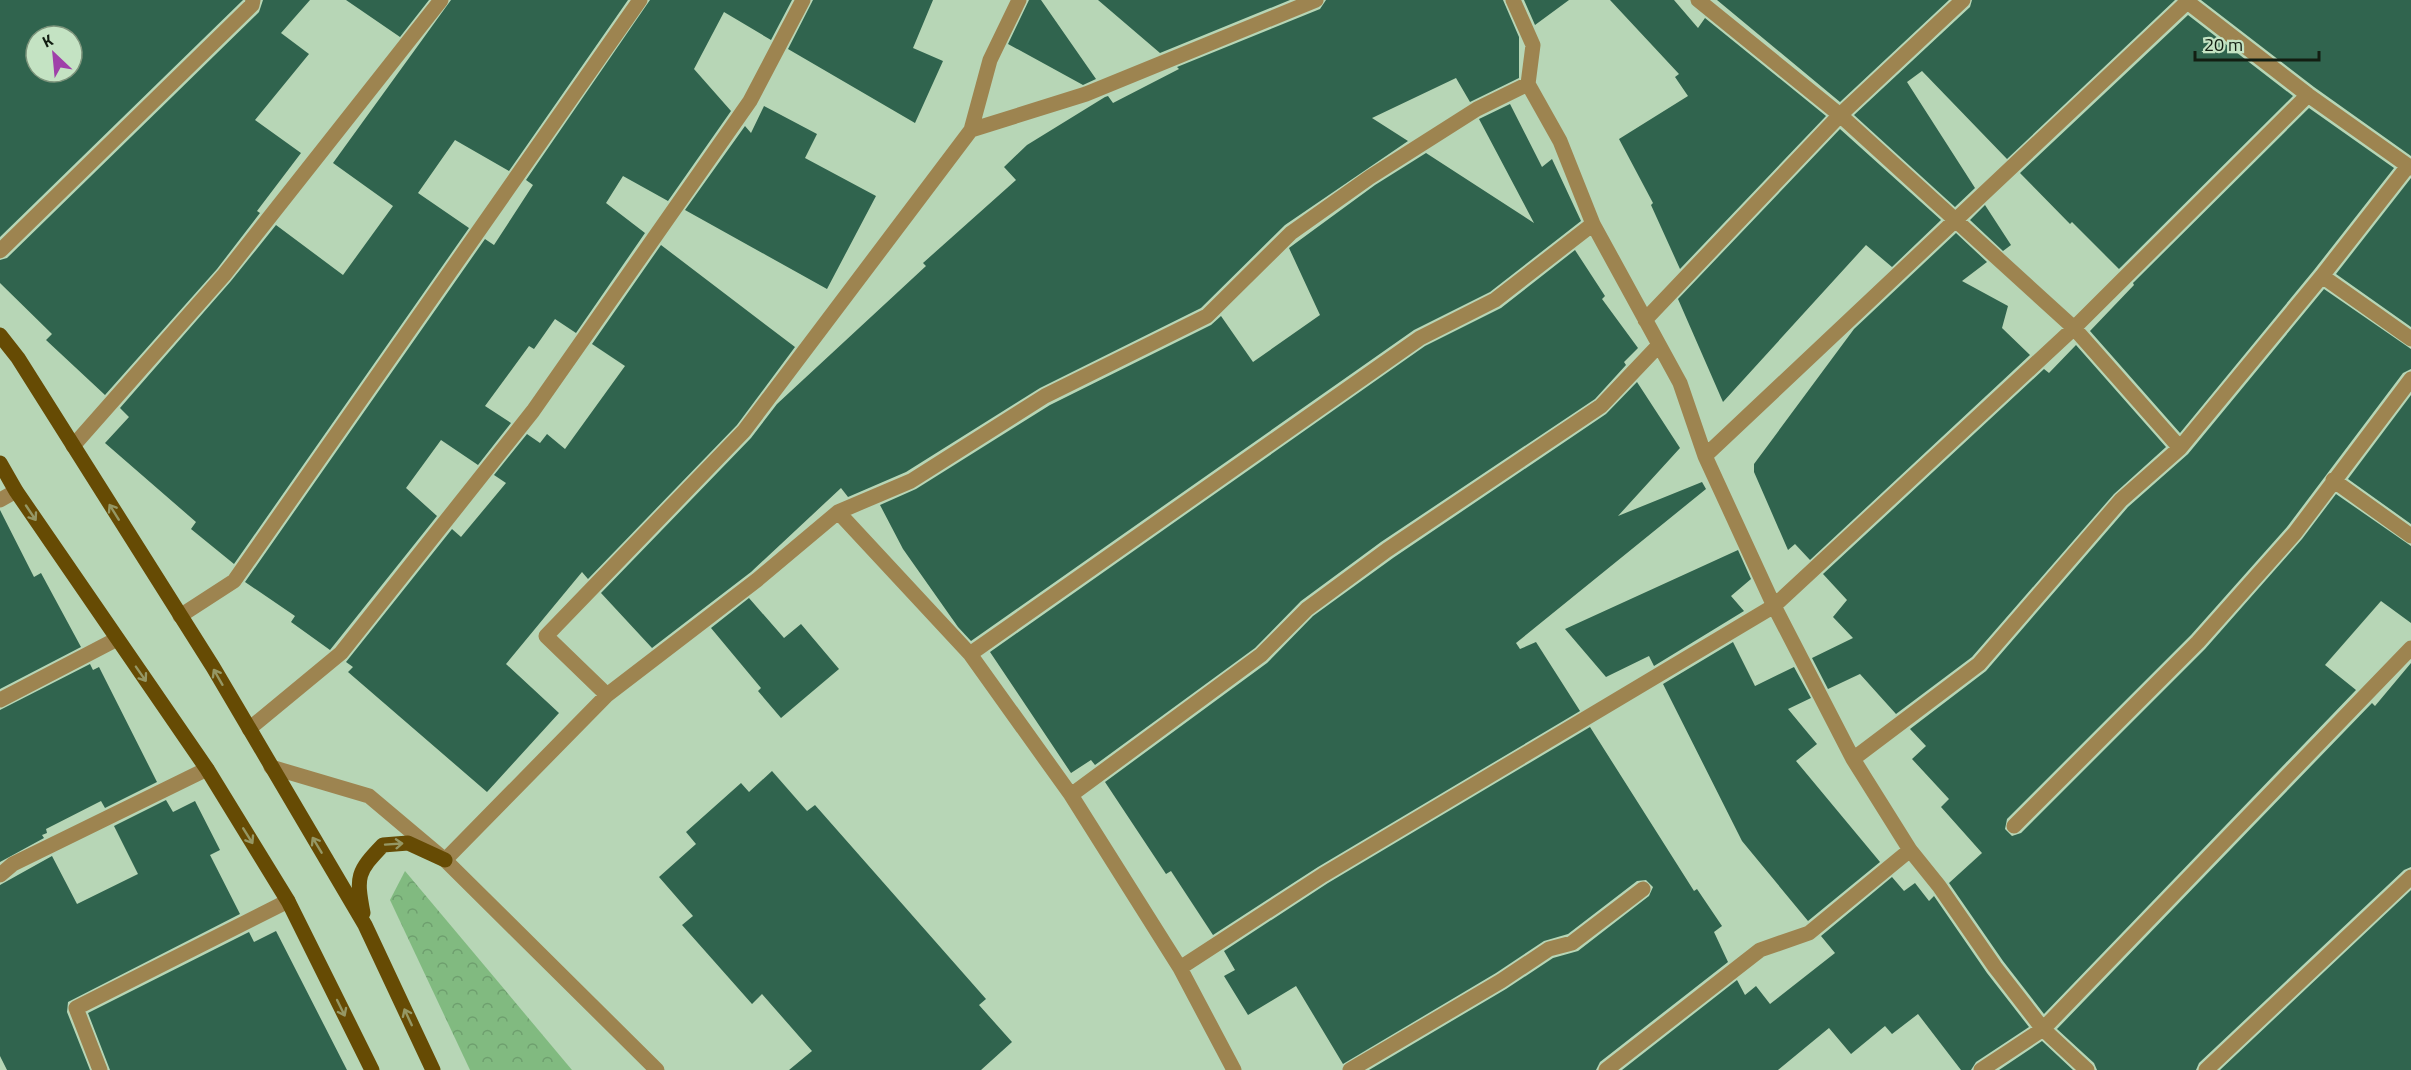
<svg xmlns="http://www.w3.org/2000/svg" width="2411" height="1070" viewBox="0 0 2411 1070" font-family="'Titillium Web',sans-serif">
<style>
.park{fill:url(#park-crowns)}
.building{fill:#30644e;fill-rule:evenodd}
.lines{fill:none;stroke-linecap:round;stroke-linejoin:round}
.minor{stroke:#9d8450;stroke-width:15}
.tertiary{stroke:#9d8450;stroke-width:15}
.primary{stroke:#664b04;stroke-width:15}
.oneway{stroke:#959764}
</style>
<defs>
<pattern id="park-crowns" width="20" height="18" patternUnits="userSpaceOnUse" patternTransform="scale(1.5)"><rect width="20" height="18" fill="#81ba80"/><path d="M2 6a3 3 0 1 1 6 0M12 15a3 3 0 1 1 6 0" fill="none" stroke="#6e9f6e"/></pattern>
</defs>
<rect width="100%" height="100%" fill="#b7d6b6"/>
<path class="park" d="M405 871 572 1070H470L390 900Z"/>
<path class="building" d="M0 0H243L0 237ZM36 36H72V72H36Z
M263 0H310L281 33 309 54 255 120 301 153 257 211 260 213 217 269 105 395 46 340 52 334 0 283V260L7 258 259 12Z
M346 0H429L400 37Z
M451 0H628L509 171 455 140 418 193 469 228 234 564 191 529 196 522 105 443 129 417 120 408 231 281 276 225 343 275 393 206 333 163Z
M650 0H792L771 40 724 12 694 69 731 111 668 201 623 176 606 203 645 233 576 333 555 319 534 349 529 346 485 406 511 423 478 465 441 440 406 488 437 516 330 650 291 622 295 616 245 582 485 239 494 245 533 185 526 180Z
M813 0H933L913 48 943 61 915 123 788 49Z
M1029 0H1041L1096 79 1083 85 1008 44Z
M1098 0H1290L1160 53Z
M1326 0H1503L1519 37V78L1470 102 1456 78 1372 118 1408 141 1285 225 1201 308 1040 388 906 472 848 497 841 488 751 572 652 648 601 593 751 438 777 404 926 266 923 263 1016 180 1004 167 1027 145 1105 97 1108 96 1113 103 1179 69 1177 67 1320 9Z
M1524 0H1569L1535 25Z
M1610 0H1674L1698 28 1705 18 1826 116 1680 269 1651 205 1653 203 1619 139 1688 96 1675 77 1679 74Z
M1717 0H1949L1840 102Z
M1972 0H2175L2007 159 1922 71 1907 82 1975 188 1955 207 1854 115 1970 7Z
M2201 0H2411V156L2314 87Z
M2188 15 2293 96 2119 269 2072 222 2070 224 2020 173Z
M1510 104 1542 167 1552 159 1581 221 1490 292 1414 330 971 641 958 627 903 549 880 505 916 489 1050 405 1211 325 1221 316 1253 362 1320 315 1289 248 1375 185 1426 153 1534 223 1479 119Z
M764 106 817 134 805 158 876 196 827 289 685 210 745 126 751 133Z
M2309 108 2394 168 2314 270 2180 433 2090 331 2134 285 2133 283Z
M1840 129 1941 220 1892 267 1866 245 1723 402 1678 299Z
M2411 178V327L2336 274Z
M1985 205 2011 245 2003 251 1970 220Z
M1956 233 1987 262 1962 281 2008 306 2002 328 2030 355 1810 560 1795 544 1788 550 1754 472V464L1854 329Z
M661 245 795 347 737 425 588 579 582 572 506 664 559 713 487 792 348 672 353 667 346 662 452 529 461 537 506 483 494 475 527 434 540 443 547 434 565 449 625 366 592 344Z
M1575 250 1605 296 1602 299 1638 348 1624 362 1626 365 1595 399 1381 542 1301 601 1255 648 1095 765 1091 760 1071 773 990 652 1425 346 1501 308Z
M2324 289 2411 349V369L2403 373 2287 527 2191 635 2007 819 2005 829 2012 836 2021 833 2205 649 2302 539 2336 494 2411 546V623L2381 601 2325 665 2356 690 2044 1014 2003 961 1949 883 1982 853 1941 807 1949 799 1912 759 1926 746 1910 729 1986 671 2128 507 2188 454Z
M2076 345 2166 447 2114 494 1972 657 1896 714 1860 674 1828 689 1812 658 1853 638 1833 617 1847 600 1823 574 2044 369 2049 373Z
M1637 382 1680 448 1618 516 1702 482 1706 489 1516 643 1520 649 1536 642 1580 711 1318 867 1213 935 1171 871 1166 874 1105 782 1267 663 1313 616 1393 558 1606 414Z
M2411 395V524L2348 479Z
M0 510 34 577 41 573 81 647 0 689Z
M1738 550 1751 579 1731 596 1744 611 1654 666 1649 656 1606 677 1565 629Z
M749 598 784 638 801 624 839 669 781 718 758 691 761 688 711 628Z
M1733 642 1755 686 1794 667 1811 698 1788 709 1817 744 1796 761 1880 862 1808 921 1742 841 1663 684Z
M2411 663V867L2404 870 2199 1063 2196 1070H2097L2094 1063 2057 1029 2372 703 2375 706Z
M90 664 93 670 99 667 157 782 105 808 101 801 46 829 47 833 42 835 44 838 0 862V710Z
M1590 727 1694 891 1697 889 1722 926 1714 932 1728 962 1600 1062 1596 1070H1369L1506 989 1553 958 1578 951 1649 896 1653 887 1646 880 1637 881 1568 934 1544 941 1496 973 1343 1064 1296 986 1248 1015 1224 976 1235 970 1224 951 1328 883Z
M772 771 807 811 815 805 986 999 979 1005 1012 1042 981 1070H789L812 1051 762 994 752 1004 682 925 693 916 659 877 696 844 686 832 741 783 749 792Z
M166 800 173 812 195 801 220 850 210 855 240 914 68 1002 67 1012 90 1070H7L0 1056V885L52 856 77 904 138 874 114 826Z
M1892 877 1904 891 1915 883 1929 901 1934 896 1987 973 2029 1027 1976 1062 1971 1070H1961L1918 1014 1892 1034 1885 1026 1851 1054 1829 1028 1778 1070H1622L1737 980 1745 995 1756 986 1770 1004 1835 953 1821 936Z
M2411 890V1070H2220Z
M276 931 347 1070H110L88 1013 249 932 254 942Z
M2042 1041 2073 1070H1999Z"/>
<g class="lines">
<path class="minor" d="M1513 0 1533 45 1528 84 1560 141 1593 224 1680 383 1705 456 1774 606 1853 759 1910 850 1939 886 1995 967 2043 1029 2087 1070
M1698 0 1840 115 2074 328 2180 448
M2185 0 2308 95 2411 168
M971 130 1086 94 1316 0
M0 251 252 5 253 0
M2322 276 2411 339
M1645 320 1840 115 1963 0
M73 446 224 275 441 0
M1705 456 2187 2
M2333 480 2411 536
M0 500 16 491
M838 512 970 654 1071 795 1180 968 1234 1070
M180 616 234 581 640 0
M970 654 1420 338 1495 300 1593 224
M607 695 546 636 744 431 971 130 990 60 1019 0
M0 700 117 639
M249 729 341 653 533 411 750 101 803 0
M1853 759 1979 664 2121 500 2180 448 2322 276 2408 166
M1071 795 1261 655 1307 609 1387 550 1601 406 1659 345
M2014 826 2198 642 2295 533 2411 379
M445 860 607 695 757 580 838 512 911 481 1045 396 1207 316 1291 233 1370 177 1477 109 1528 84
M0 875 13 864 207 769
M1180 968 1323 875 1774 606 2074 328 2308 95
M100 1070 76 1008 288 901
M1350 1070 1501 981 1549 949 1572 943 1643 889
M1606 1070 1760 950 1809 933 1910 850
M1981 1070 2043 1029 2411 648
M2206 1070 2411 877"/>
<path class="tertiary" d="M271 767 369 796 445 860 657 1070"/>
<path class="primary" d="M0 335 18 358 213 667 365 925 433 1070
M0 463 16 491 207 769 288 901 372 1070
M363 913C356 876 357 872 383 845L408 843 445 860"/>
</g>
<defs><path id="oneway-shaft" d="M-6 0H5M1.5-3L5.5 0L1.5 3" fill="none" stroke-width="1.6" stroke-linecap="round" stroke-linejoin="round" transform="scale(1.5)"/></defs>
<g class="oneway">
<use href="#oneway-shaft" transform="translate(114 512) rotate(-122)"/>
<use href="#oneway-shaft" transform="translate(31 513) rotate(56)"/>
<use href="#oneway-shaft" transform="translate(141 674) rotate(55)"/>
<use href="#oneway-shaft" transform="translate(218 677) rotate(-120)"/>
<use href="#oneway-shaft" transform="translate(248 836) rotate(58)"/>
<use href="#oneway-shaft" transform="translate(394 844) rotate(-4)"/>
<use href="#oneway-shaft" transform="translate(317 845) rotate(-121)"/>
<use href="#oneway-shaft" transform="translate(341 1008) rotate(64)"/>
<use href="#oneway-shaft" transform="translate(408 1017) rotate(-115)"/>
</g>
<g transform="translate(54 54) rotate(334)"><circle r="28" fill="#c4e3c3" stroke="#7d947c" stroke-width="1.5"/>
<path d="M0-4.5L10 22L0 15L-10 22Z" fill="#9f40a9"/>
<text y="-9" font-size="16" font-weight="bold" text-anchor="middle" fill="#121e12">K</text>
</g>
<path d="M2195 51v9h124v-9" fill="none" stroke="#121e12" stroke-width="3"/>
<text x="2204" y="51" font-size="18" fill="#121e12" stroke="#c4e3c3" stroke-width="4.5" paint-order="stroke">20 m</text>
</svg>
